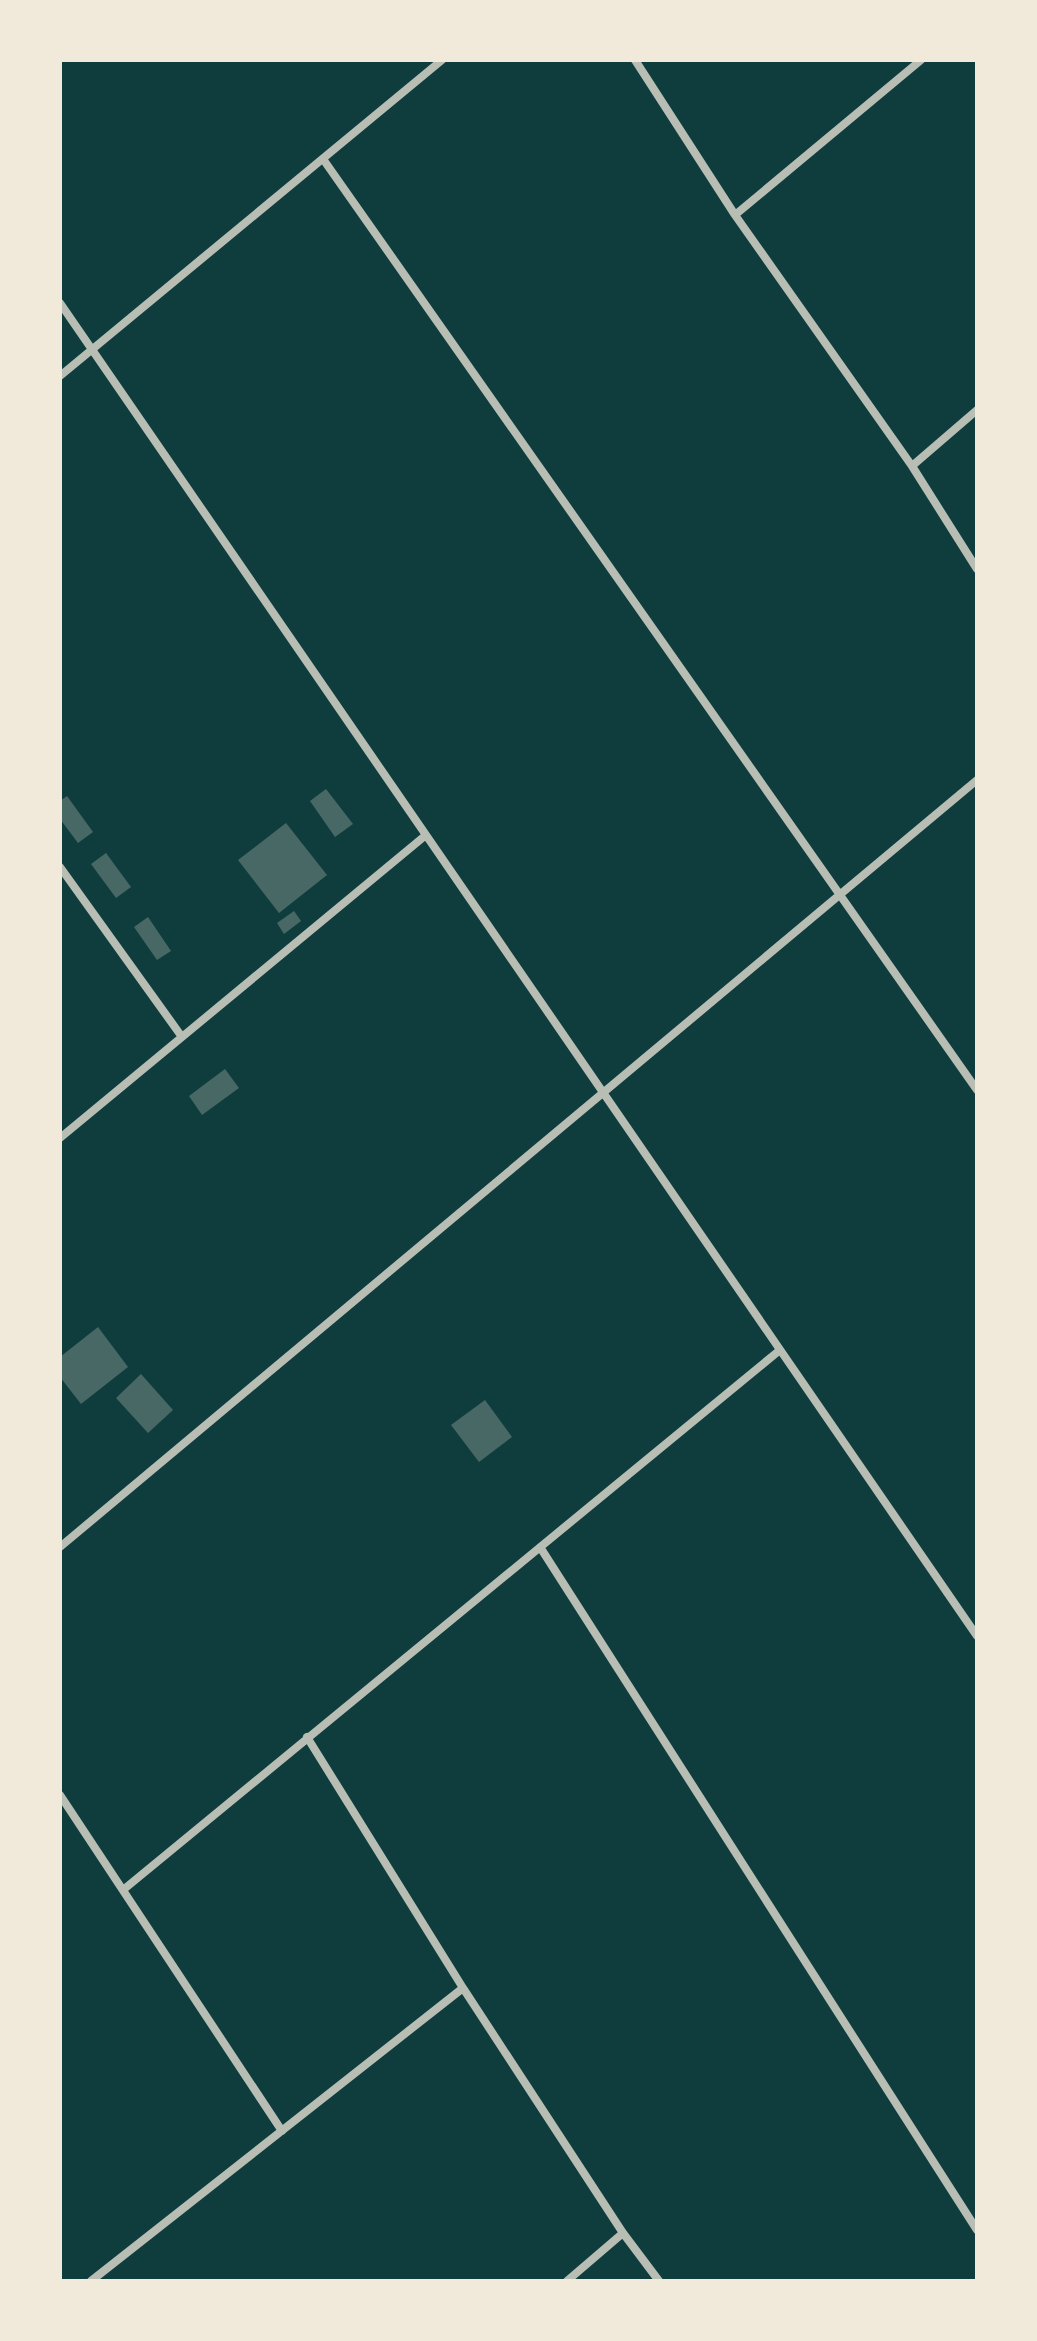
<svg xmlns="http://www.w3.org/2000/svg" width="1037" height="2341" viewBox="0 0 1037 2341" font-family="'Fira Sans Condensed',sans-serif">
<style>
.building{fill:#486865}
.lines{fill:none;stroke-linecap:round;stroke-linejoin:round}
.minor{stroke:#b8beb3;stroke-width:8}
</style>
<rect width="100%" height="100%" fill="#0f3d3e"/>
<path class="building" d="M326 789 353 824 335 837 310 801Z
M67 796 93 832 78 843 60 819V801Z
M286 823 327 875 279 913 238 860Z
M106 853 131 887 116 898 91 864Z
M294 911 301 921 284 934 277 923Z
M148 917 171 951 157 960 134 927Z
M225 1069 239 1088 202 1115 189 1096Z
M98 1327 128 1367 81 1404 60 1377V1357Z
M141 1374 173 1410 148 1433 116 1398Z
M485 1400 512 1437 479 1462 451 1425Z"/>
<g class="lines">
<path class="minor" d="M635 60 735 215 912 466 977 569
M323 159 977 1090
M735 215 921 60
M60 303 977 1636
M60 376 442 60
M912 466 977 410
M60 867 182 1037
M60 1138 426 835
M60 1547 977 780
M540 1547 977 2230
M307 1737 463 1988
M60 1795 282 2131
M123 1890 780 1350
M91 2281 463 1988 623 2233 659 2281
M567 2281 623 2233"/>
</g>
<rect width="1037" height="2341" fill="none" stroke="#f1e9da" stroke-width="124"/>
</svg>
